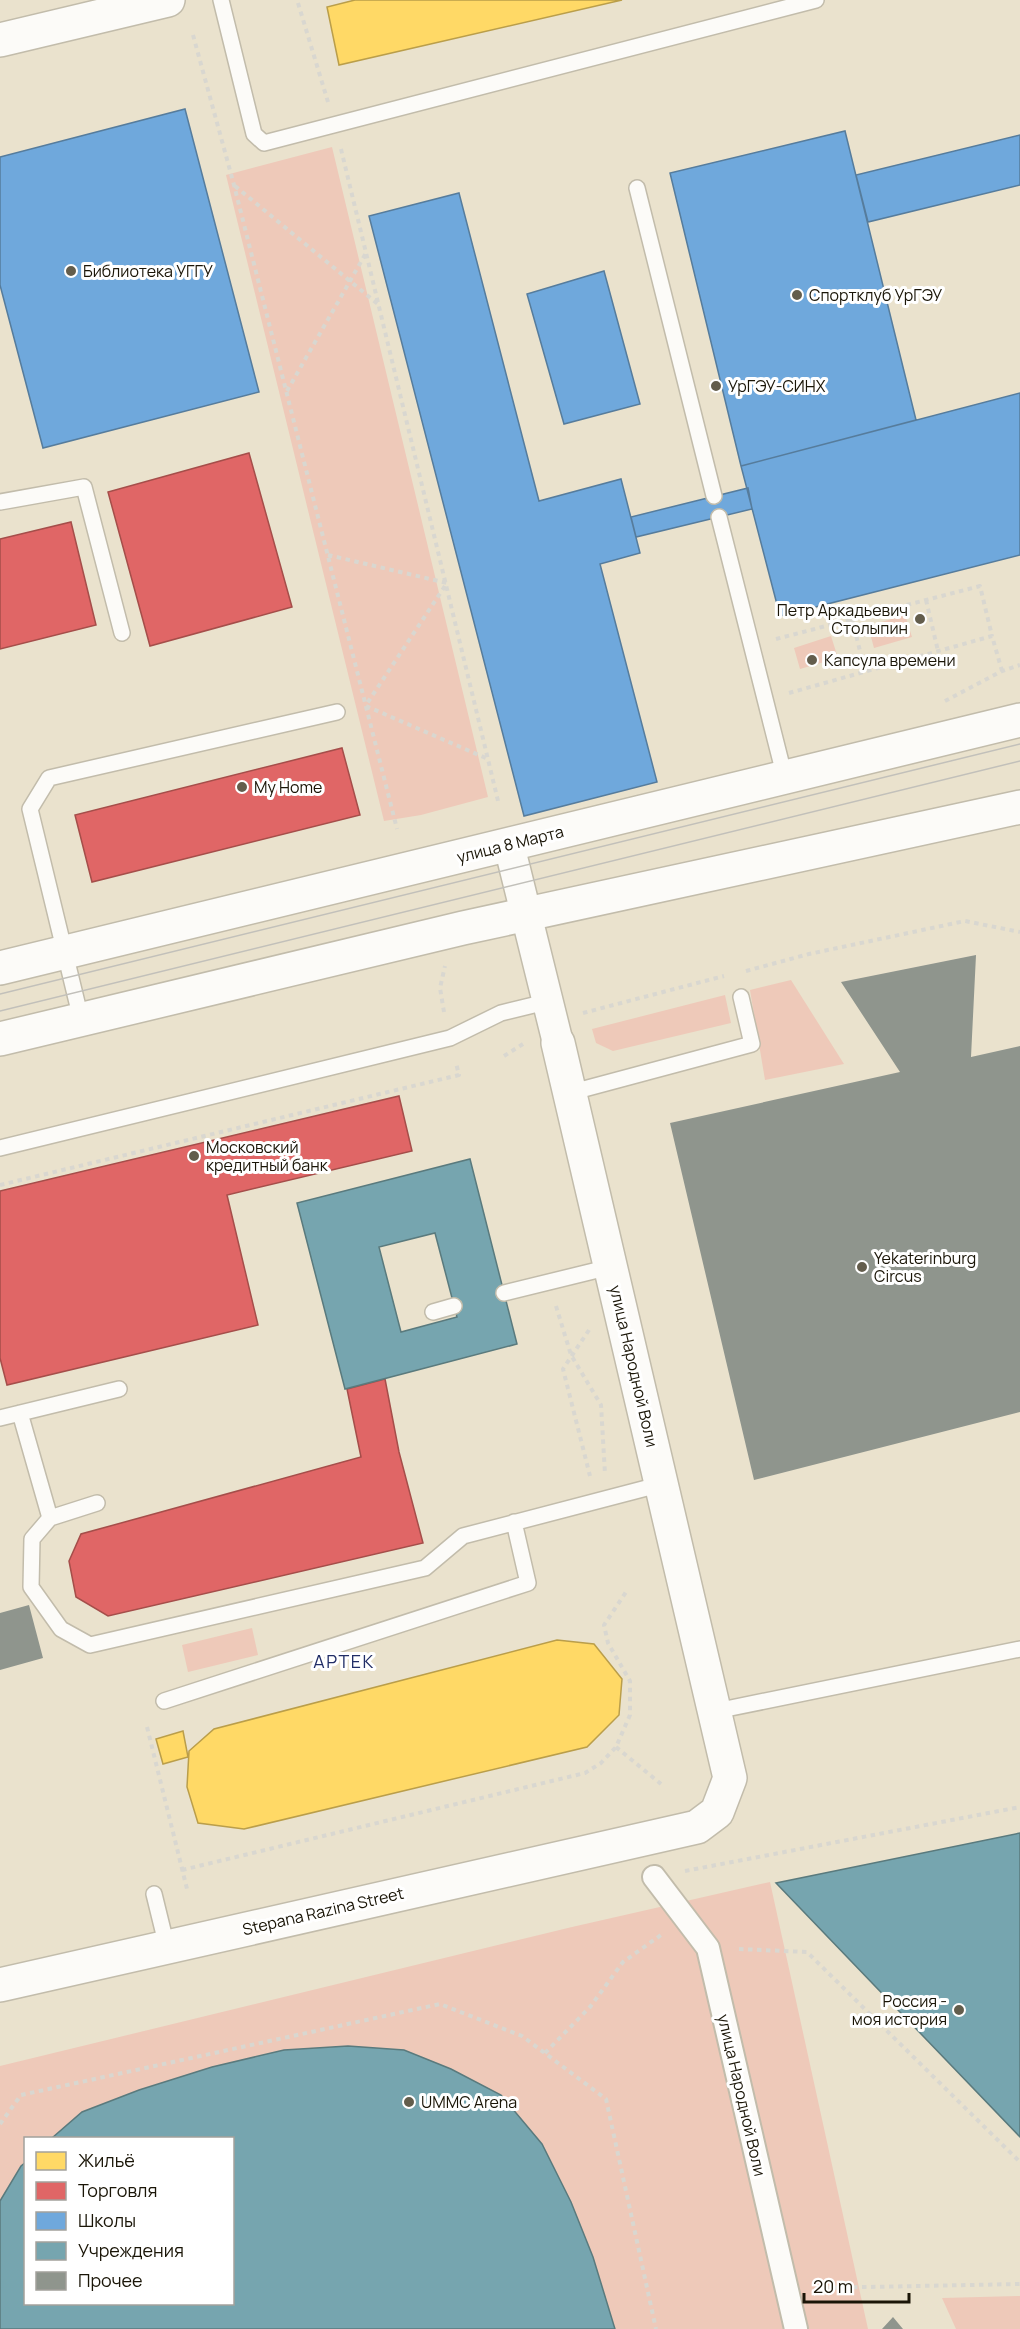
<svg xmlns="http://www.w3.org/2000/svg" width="1020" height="2329" viewBox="0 0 1020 2329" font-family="Manrope,sans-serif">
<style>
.green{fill:#eec9b9;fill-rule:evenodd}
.homes{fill:#ffd966;stroke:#ba9e4a;stroke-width:1.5}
.shops{fill:#e06666;stroke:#a54e4a;stroke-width:1.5}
.schools{fill:#6fa8dc;stroke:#567c9c;stroke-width:1.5}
.public{fill:#76a5af;stroke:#5a7a7d;stroke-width:1.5;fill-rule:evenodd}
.building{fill:#8f958d}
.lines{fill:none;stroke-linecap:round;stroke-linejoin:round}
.service-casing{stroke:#c2bcab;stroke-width:18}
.pedestrian-casing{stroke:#c2bcab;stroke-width:26}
.minor-casing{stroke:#c2bcab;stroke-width:33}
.tertiary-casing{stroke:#c2bcab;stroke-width:36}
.secondary-casing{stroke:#c2bcab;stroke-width:36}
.path{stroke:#d9d7d0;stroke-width:4;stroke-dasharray:4.5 4.5;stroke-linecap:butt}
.service{stroke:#fcfbf8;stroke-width:15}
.pedestrian{stroke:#fcfbf8;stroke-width:22}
.minor{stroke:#fcfbf8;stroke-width:30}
.tertiary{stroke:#fcfbf8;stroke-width:33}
.secondary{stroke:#fcfbf8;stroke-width:33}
.tram{stroke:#c2c0ba;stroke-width:1.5}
.poi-dot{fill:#635d4c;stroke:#fff;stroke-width:2}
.labels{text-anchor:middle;stroke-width:6;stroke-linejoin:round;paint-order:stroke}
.poi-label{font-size:16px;fill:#1a1507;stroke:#fff;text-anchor:start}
.street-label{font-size:16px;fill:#1a1507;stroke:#fff}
.neighbourhood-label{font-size:18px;letter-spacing:1.5px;fill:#212d66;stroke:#fff}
</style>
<rect width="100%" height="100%" fill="#eae2cd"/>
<path class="green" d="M332 147 488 797 421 815 384 821 226 175Z
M905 615 912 637 874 648 868 626Z
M831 636 838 658 800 669 794 648Z
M791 980 844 1064 765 1080 750 990Z
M725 995 731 1023 613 1051 596 1043 592 1029Z
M252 1628 258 1655 188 1672 182 1645Z
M770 1882 868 2329H0V2066L572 1927ZM26 2138H232V2304H26Z
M1020 2296V2329H956L942 2298Z"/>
<path class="homes" d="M355 0H622L339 65 327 7Z
M557 1640 594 1644 622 1679 619 1715 587 1747 244 1829 198 1823 187 1787 189 1751 214 1729Z
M183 1731 188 1757 163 1764 156 1739Z"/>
<path class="shops" d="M249 453 292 607 150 646 108 492Z
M71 522 96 625 0 649V539Z
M342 748 360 815 92 882 75 815Z
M399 1096 412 1151 227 1195 258 1325 7 1385 0 1358V1191Z
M385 1379 399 1452 423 1543 108 1616 76 1597 69 1561 81 1534 361 1457 347 1389Z"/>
<path class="schools" d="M185 109 259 392 43 448 0 285V157Z
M845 131 916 420 741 466 670 173Z
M1020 135V185L868 222 856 175Z
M459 193 539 501 621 479 640 553 600 564 657 782 524 816 369 216Z
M604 271 640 404 564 424 527 294Z
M1020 393V555L780 616 741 466Z
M748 488 752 509 636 537 631 517Z"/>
<path class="public" d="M470 1159 517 1344 345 1389 297 1203ZM435 1233 457 1317 401 1332 379 1247Z
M1020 1833V2137L776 1883Z
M348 2046 404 2050 451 2069 501 2095 542 2144 571 2202 593 2257 615 2329H0V2201L21 2166 26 2162V2304H232V2138H52L82 2112 139 2090 212 2067 284 2050Z"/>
<path class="building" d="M976 955 971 1057 1020 1046V1412L754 1480 670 1123 900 1072 841 982Z
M29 1605 43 1658 0 1670V1613Z
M893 2317 903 2329H882Z"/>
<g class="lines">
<defs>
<path id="service" d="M221 0 254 134 264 143 816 0
M637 188 714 496
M0 502 84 487 122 633
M719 517 785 778
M81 1019 30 809 49 778 337 712
M569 1093 752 1044 741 997
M0 1148 450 1038 501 1013 546 1002
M504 1293 610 1267
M433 1312 454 1306
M20 1413 50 1518
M0 1418 119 1389
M97 1503 50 1518 32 1539 31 1587 61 1629 90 1645 425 1568 463 1536 662 1484
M164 1701 528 1583 514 1522
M716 1711 1020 1649
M154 1894 167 1947"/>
<path id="pedestrian" d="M654 1877 708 1948 796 2329"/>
<path id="minor" d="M509 845 558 1043"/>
<path id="tertiary" d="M0 40 168 0
M0 1985 697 1827 717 1812 730 1778 558 1043"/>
<path id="secondary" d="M0 968 1020 720
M0 1039 463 928 1020 807"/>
</defs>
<use href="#service" class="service-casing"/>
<use href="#pedestrian" class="pedestrian-casing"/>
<use href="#minor" class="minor-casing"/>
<use href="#tertiary" class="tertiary-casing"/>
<use href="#secondary" class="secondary-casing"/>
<path class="path" d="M298 3 328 102
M193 35 234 185 397 829
M341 149 499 805
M235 186 379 305
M287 391 366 253
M328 555 447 583 366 705
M926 600 938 651
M852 619 865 671
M776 639 980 586 992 636
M789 693 992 636 1002 671
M945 701 1002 671 1020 665
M366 706 488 759
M746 971 809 954 965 921 1020 932
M444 1012 440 988 445 966
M583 1013 724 976
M504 1056 523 1044
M0 1185 459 1075 456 1063
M556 1306 571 1355 601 1405 605 1474
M589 1330 563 1369 590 1476
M147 1727 188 1893
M616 1747 661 1784
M182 1870 585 1773 601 1763 616 1747 630 1715V1681L608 1643 604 1625 628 1589
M685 1871 1020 1807
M739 1949 807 1952 1020 2162
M545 2053 590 2007 623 1962 661 1935
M0 2124 21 2095 440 2004 522 2036 606 2099 656 2329
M817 2288 1020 2284"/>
<use href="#service" class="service"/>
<use href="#pedestrian" class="pedestrian"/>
<use href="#minor" class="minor"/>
<use href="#tertiary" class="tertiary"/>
<use href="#secondary" class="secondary"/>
<path class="tram" d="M0 994 1020 744
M0 1011 1020 761"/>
</g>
<g class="poi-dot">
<circle cx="71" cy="271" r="6"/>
<circle cx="797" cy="295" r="6"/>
<circle cx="716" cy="386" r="6"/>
<circle cx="920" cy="619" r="6"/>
<circle cx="812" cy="660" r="6"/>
<circle cx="242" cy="787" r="6"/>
<circle cx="194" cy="1156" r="6"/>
<circle cx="862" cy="1267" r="6"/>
<circle cx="959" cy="2010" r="6"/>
<circle cx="409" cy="2102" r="6"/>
</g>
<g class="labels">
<g class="poi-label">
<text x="83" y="277">Библиотека УГГУ</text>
<text x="809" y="301">Спортклуб УрГЭУ</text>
<text x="728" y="392">УрГЭУ-СИНХ</text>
<text x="908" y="616" text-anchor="end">Петр Аркадьевич<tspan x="908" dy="18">Столыпин</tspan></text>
<text x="824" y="666">Капсула времени</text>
<text x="254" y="793">My Home</text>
<text x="206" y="1153">Московский<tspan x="206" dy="18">кредитный банк</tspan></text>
<text x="874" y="1264">Yekaterinburg<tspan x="874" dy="18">Circus</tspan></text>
<text x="947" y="2007" text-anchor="end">Россия -<tspan x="947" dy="18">моя история</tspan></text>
<text x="421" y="2108">UMMC Arena</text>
</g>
<g class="street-label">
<text transform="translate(510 844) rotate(-14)" y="6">улица 8 Марта</text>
<text transform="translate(634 1366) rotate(77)" y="6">улица Народной Воли</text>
<text transform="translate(323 1911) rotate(-13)" y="6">Stepana Razina Street</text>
<text transform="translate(742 2095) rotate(77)" y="6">улица Народной Воли</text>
</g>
<g class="neighbourhood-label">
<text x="344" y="1668">АРТЕК</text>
</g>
</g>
<rect x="24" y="2137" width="210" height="168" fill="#ffffff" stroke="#a3a19c" stroke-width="1.5"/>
<rect x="36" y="2152" width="30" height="18" fill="#ffd966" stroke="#a3a19c" stroke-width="1.5"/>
<text x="78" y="2167" font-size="18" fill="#1a1507">Жильё</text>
<rect x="36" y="2182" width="30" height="18" fill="#e06666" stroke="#a3a19c" stroke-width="1.5"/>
<text x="78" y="2197" font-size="18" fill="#1a1507">Торговля</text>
<rect x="36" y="2212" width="30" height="18" fill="#6fa8dc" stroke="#a3a19c" stroke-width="1.5"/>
<text x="78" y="2227" font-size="18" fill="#1a1507">Школы</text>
<rect x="36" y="2242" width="30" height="18" fill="#76a5af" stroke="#a3a19c" stroke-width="1.5"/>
<text x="78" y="2257" font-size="18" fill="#1a1507">Учреждения</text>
<rect x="36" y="2272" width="30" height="18" fill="#8f958d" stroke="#a3a19c" stroke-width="1.5"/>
<text x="78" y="2287" font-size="18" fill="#1a1507">Прочее</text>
<path d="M804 2293v9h105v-9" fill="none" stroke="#1a1507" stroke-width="3"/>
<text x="813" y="2293" font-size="18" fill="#1a1507" stroke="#ffffff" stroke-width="4.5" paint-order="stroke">20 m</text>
</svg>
